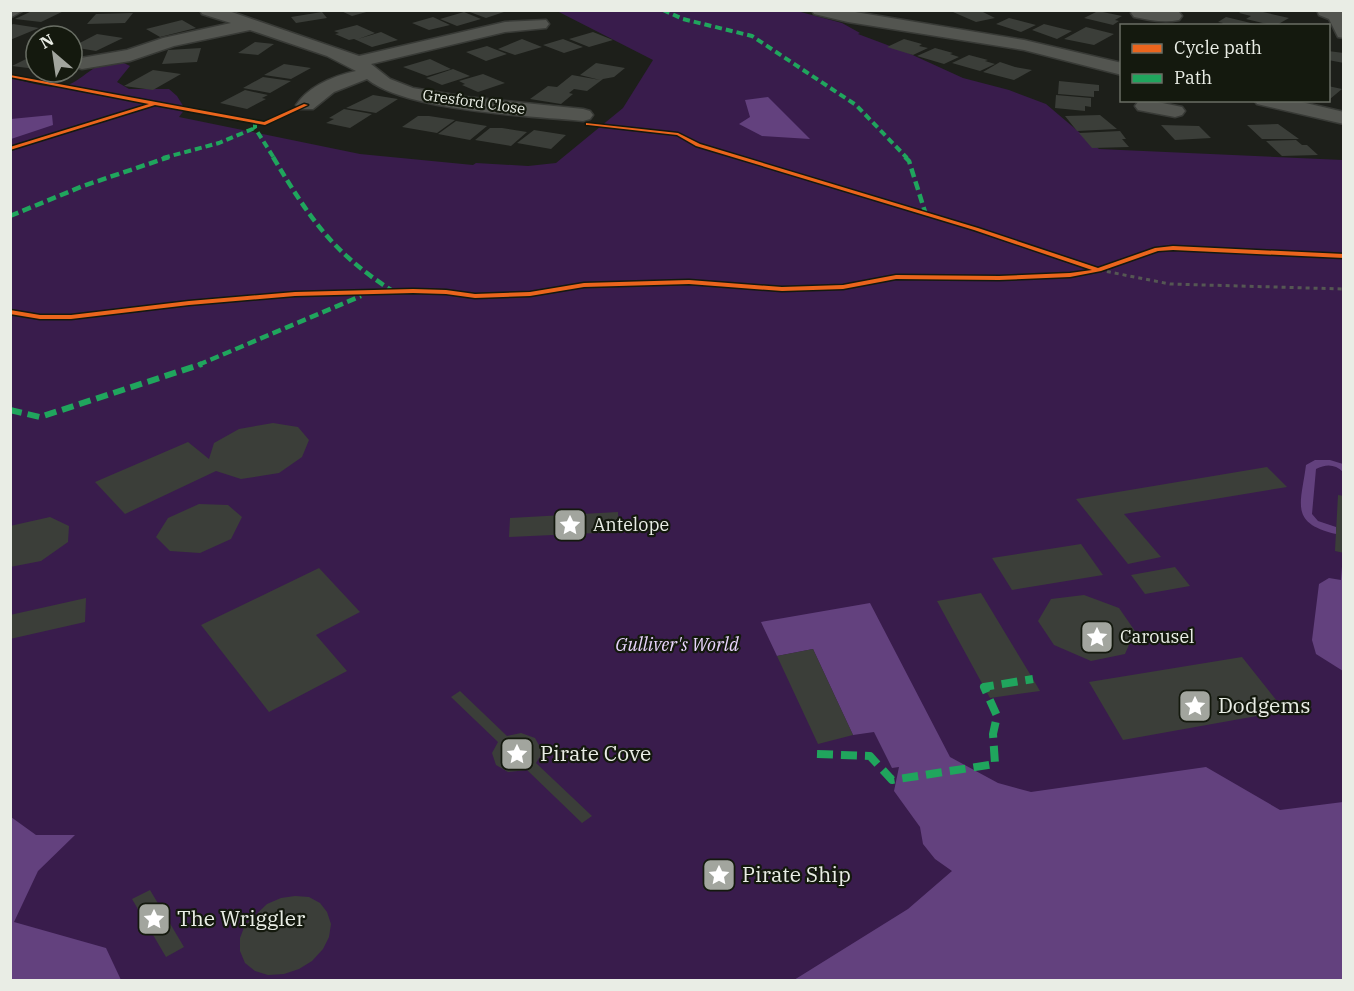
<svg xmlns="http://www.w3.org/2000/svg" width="1354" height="991" viewBox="0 0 1354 991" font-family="'IBM Plex Serif',serif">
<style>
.green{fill:#391c4c}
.water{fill:#63417e}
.building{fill:#3b3e39}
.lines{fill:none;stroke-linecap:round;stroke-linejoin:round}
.street-casing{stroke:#383a36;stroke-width:3}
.path{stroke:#555753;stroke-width:3;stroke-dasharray:4 4;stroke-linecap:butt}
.street{fill:#535550;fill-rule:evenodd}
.quiet-far3{stroke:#20a55d;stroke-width:4;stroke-dasharray:7 4;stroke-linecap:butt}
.quiet-far2{stroke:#20a55d;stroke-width:4.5;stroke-dasharray:9 4.5;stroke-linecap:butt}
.quiet-far1{stroke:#20a55d;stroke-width:6;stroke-dasharray:12 6;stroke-linecap:butt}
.quiet{stroke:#20a55d;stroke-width:8;stroke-dasharray:16 8;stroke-linecap:butt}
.cycleway-casing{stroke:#14190e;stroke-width:3}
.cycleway{fill:#eb651d;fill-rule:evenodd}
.labels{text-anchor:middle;stroke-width:4.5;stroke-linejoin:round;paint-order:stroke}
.far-street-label{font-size:15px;fill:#e9ede5;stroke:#14190e}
.poi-label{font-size:18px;fill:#e9ede5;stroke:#14190e;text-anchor:start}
.park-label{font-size:18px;font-style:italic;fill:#e9d5fd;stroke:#14190e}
.near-poi-label{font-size:21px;fill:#e9ede5;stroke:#14190e;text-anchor:start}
</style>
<rect width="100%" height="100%" fill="#1d1f1a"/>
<path class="green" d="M557 11H797L842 23 860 33 858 34 906 52 963 78 1009 90 1046 104 1099 149 1343 160V980H11L10 78C25 81 43 87 57 87 85 87 97 48 130 66L117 82 129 89H169L177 96 185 109 179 117 360 154 473 165 476 163 528 166 556 163 623 108 653 60Z"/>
<path class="water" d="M768 97 810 139 762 136 739 124 750 117 745 100Z
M52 115 53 125 11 139V119Z
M1315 460H1330L1343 464V472C1335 464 1326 464 1316 469L1312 514 1318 521 1336 527V534C1289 523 1301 504 1306 465Z
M1343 553H1344L1343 671 1316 654 1312 640 1319 584 1329 578 1341 580Z
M870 603 950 757 998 783 1031 792 1206 767 1280 810 1343 802V980H794L908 909 952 871 935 859 923 844 920 827 894 791 899 767 892 768 874 732 853 735 813 649 777 656 761 622Z
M11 817 36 835H75L38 871 14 922 106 948 121 980H11Z"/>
<path class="building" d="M34 10H66L41 22 15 19Z
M339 10H369L370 11 352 16Z
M510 10 486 18 467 11V10Z
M961 10H979L995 18 976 22 953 12Z
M1243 10H1254L1289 18 1275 26 1246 19 1251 16 1239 13Z
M1098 11 1122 16 1115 20 1119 21 1113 25 1084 18Z
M322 12 327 18 296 23 291 17Z
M464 12 481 19 457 26 440 19Z
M133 13 125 23 87 24 96 14Z
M433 17 450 25 429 30 412 23Z
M1226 17 1255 24 1219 26 1223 23 1218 22Z
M1009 18 1036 25 1021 32 996 24Z
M182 20 196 28 160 37 146 29Z
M13 24 39 28 10 40V26Z
M1044 24 1072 31 1057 39 1032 30Z
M357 25 375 33 358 39 381 32 398 40 372 47 354 39 349 40 335 34 339 33 334 31Z
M1086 27 1114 34 1094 45 1064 39Z
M593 32 613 40 589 47 569 39Z
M97 34 123 38 96 51 72 47Z
M522 39 542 47 515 55 498 49Z
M563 39 583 47 564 53 543 45Z
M904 39 922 44 919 46 928 48 913 55 887 47Z
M255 42 274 44 258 55 238 53Z
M487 46 507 54 486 61 466 52Z
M201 48 197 62 162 64 168 50Z
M935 48 953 53 950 54 959 57 944 64 917 56Z
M1328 51 1344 53V63L1328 60Z
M969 55 988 60 985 61 995 64 980 71 952 63Z
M28 58 36 59V69L12 66Z
M430 59 451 69 427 76 403 67Z
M1000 62 1015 67 1032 70 1014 80 983 72Z
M596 63 625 68 614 77 603 79 587 91 574 89 569 93 573 94 561 104 530 99 548 86 557 87 572 75 600 80 580 75Z
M284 64 311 68 291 79 264 75Z
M453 69 470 76 442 85 426 78Z
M153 70 181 74 153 90 124 86Z
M483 74 505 83 478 92 462 85 465 84 459 81Z
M263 77 291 81 270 93 243 88Z
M1059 81 1099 85V91H1094V97L1058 94Z
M1328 86 1342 89 1330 99Z
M245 90 268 95 262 98 266 99 247 109 220 103Z
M373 95 398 99 376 113 346 108Z
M1056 95 1091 98V107L1085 106V111L1055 108Z
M344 109 372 114 350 128 326 123 334 119 329 118Z
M1100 115 1117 129 1077 131 1065 116Z
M418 116H429L455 120 437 133 402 127Z
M456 121 487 126 470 140 438 134Z
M1278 124 1299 139H1262L1247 125Z
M1161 125 1199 126 1211 138 1175 140Z
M490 128H502L527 132 511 146 475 140Z
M534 130 566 135 551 149 517 143Z
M1120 131 1126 139H1122L1129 147 1092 148 1079 133Z
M1296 140 1302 145H1307L1318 155 1282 156 1266 141Z
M273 423 298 427 309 440 302 457 279 473 241 479 216 471 125 514 95 482 188 442 209 459 214 443 239 429Z
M1267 467 1287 487 1124 514 1161 557 1128 564 1076 499Z
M1338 495 1344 496V553L1335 551Z
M199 504 228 505 242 517 231 539 200 553 170 551 156 537 168 518Z
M618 512 619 532 509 537 510 518Z
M50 517 69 526 68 542 41 561 10 567V526Z
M1081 544 1103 575 1012 590 992 558Z
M1175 567 1190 586 1145 594 1131 575Z
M319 568 360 612 316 635 347 671 269 712 201 625Z
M981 593 1033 679 1040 691 990 698 937 601Z
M1084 595 1119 608 1135 631 1125 654 1091 661 1054 645 1038 621 1051 599Z
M86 598 85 622 10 639V615Z
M813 649 853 735 818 744 777 656Z
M1242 657 1285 711 1123 740 1089 682Z
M460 691 507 736 521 733 535 738 541 749V755L536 763 592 816 582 823 527 770 508 772 496 765 492 753 498 742 451 697Z
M150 890 184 947 166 957 132 899Z
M295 896 309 897 320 903 327 912 331 924 329 937 323 949 312 961 299 969 284 974 268 975 255 971 245 963 240 951V938L245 925 267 904 281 898Z"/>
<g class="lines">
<defs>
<path id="street" d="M10 10H24L10 18Z
M200 10H226L359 56 505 22 546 20 549 24 546 28 505 32 371 64 390 79 413 88 466 97 583 109 590 111 593 115 590 119 583 121C530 116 406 111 367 79L334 92 313 109H299L296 105C310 85 334 76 356 71L327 56 250 30 174 46 130 61 82 69 75 67 73 63 75 59 127 50 163 38 231 23 202 14Z
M812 10H843L1024 40 1122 63V75L1024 50 848 22 814 14Z
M1133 10 1173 11 1179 12 1182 16 1179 20C1164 23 1149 20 1134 17L1131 13Z
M1317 10 1342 12 1344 38 1338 37 1329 19 1319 15Z
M1148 100 1182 107 1185 111 1182 115 1175 117 1138 110 1135 106 1138 102Z
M1254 100H1293L1344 112V124L1257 104Z"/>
</defs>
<use href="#street" class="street-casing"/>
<path class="path" d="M1099 270 1170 284 1344 289"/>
<use href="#street" class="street"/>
<path class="quiet-far3" d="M663 10 683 19 752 36 856 105 907 158
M255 122V128L274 158
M163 158 219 143 255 128"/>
<path class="quiet-far2" d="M273 157C309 217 331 251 391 290
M905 157 909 161 926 215
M10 216 83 186 169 157
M198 365 361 296"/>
<path class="quiet-far1" d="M10 410 40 417 202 364"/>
<path class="quiet" d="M817 754 870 756 892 780 995 764 993 734 997 716 984 687 1033 679"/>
<defs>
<path id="cycleway" d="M10 75 264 122 304 104 308 105 265 125 155 105 10 150V147L149 104 10 77Z
M586 123 678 133 700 144 978 228 1098 268 1155 248 1173 246 1344 254V258L1173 250 1158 251 1101 271 1070 277 999 280 896 279 843 289 782 291 689 284 584 287 530 296 475 298 446 294 413 293 295 296 189 305 71 319H40L10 314V310L40 315H71L189 301 295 292 413 289 446 290 475 294 530 292 584 283 689 280 782 287 843 285 896 275 999 276 1070 273 1092 270 974 230 696 146 677 135 588 125H586Z"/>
</defs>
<use href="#cycleway" class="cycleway-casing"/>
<use href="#cycleway" class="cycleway"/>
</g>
<defs>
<symbol id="sight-square" viewBox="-11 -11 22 22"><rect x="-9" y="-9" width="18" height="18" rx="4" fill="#a2a59e" stroke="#14190e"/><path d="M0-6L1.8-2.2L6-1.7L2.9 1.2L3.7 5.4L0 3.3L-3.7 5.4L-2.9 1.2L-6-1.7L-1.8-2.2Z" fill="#fff"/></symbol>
</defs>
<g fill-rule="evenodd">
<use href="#sight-square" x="551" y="506" width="38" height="38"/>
<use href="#sight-square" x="1078" y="618" width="38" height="38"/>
<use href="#sight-square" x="1176" y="687" width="38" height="38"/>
<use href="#sight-square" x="498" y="735" width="38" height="38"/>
<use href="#sight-square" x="700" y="856" width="38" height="38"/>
<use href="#sight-square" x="135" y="900" width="38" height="38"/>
</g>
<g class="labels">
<g class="far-street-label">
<text transform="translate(474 102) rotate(8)" y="5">Gresford Close</text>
</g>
<g class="poi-label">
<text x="593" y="531">Antelope</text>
<text x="1120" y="643">Carousel</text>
</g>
<g class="park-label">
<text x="677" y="651">Gulliver's World</text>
</g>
<g class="near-poi-label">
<text x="1218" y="713">Dodgems</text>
<text x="540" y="761">Pirate Cove</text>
<text x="742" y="882">Pirate Ship</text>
<text x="177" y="926">The Wriggler</text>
</g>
</g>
<rect width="1354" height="991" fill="none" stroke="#e9ede5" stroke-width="24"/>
<rect x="1120" y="24" width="210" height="78" fill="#14190e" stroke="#696e64" stroke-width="1.5"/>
<rect x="1132" y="44" width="30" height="9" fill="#eb651d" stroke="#696e64" stroke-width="1.5"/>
<text x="1174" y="54" font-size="18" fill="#e9ede5">Cycle path</text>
<rect x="1132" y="74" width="30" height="9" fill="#20a55d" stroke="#696e64" stroke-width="1.5"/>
<text x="1174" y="84" font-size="18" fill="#e9ede5">Path</text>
<g transform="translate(54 54) rotate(331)"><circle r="28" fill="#14190e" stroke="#696e64" stroke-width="1.5"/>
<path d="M0-4.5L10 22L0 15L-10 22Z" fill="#a2a59e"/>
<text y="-9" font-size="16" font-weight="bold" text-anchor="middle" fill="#e9ede5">N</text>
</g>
</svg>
